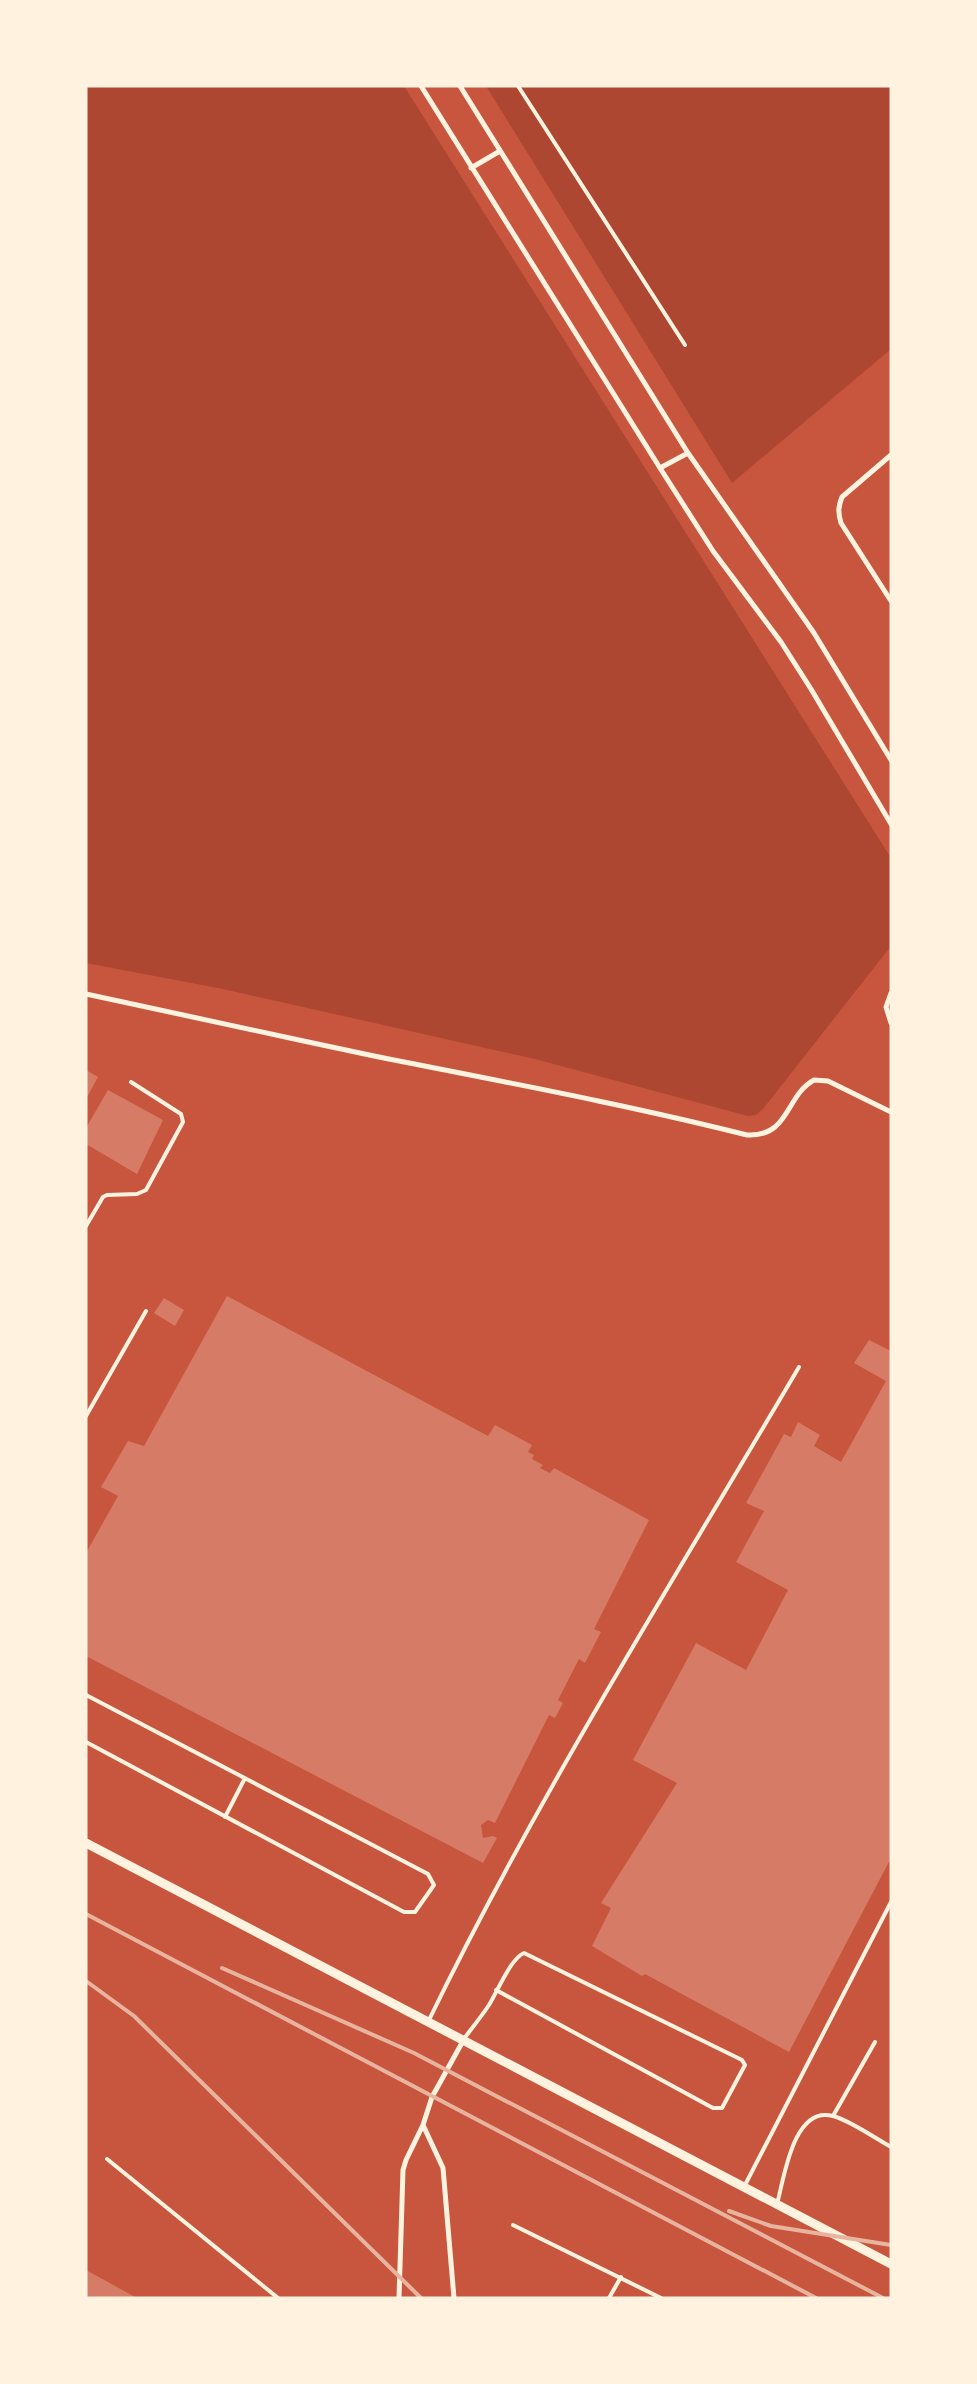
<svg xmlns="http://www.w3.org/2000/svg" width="977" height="2384" viewBox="0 0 977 2384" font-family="'Noto Sans',sans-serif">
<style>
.green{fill:#ae4732}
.building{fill:#d67c66}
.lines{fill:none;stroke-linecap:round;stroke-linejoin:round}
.service{stroke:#fff3e0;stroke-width:4}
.minor{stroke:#fff3e0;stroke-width:5}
.tertiary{stroke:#fff3e0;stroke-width:9}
.rail{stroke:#e9b49f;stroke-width:4}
</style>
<rect width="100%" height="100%" fill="#c8553d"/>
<path class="green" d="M86 86H404L891 858V946L763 1109 756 1115 748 1116 535 1059 223 989 86 963Z
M486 86H891V349L732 483Z"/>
<path class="building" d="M86 1070 98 1077 86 1099Z
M108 1090 163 1120 137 1174 86 1144V1128Z
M227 1296 488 1436 495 1425 532 1445 528 1452 534 1455 532 1459 543 1465 540 1468 550 1473 554 1468 649 1520 594 1629 601 1632 585 1663 579 1659 558 1700 563 1703 555 1718 549 1715 495 1823 488 1820 481 1825 483 1838 493 1836 497 1838 483 1863 86 1656V1553L118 1496 101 1487 128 1441 144 1446Z
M164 1298 184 1310 175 1326 154 1313Z
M869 1340 891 1351V1858L789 2052 645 1974 642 1976 592 1946 611 1908 601 1903 677 1783 633 1760 696 1643 746 1670 788 1590 736 1562 764 1511 746 1503 784 1434 791 1437 798 1422 820 1435 814 1446 841 1462 886 1381 854 1363Z
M86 2270 137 2298H86Z"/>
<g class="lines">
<path class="service" d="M518 86 685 345
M86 1226 103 1197 107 1195 137 1194 146 1190 183 1122 181 1114 131 1082
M86 1416 146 1311
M86 1695 428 1874 434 1885 415 1912H404L86 1742
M225 1817 245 1778
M428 2022C537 1797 672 1583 799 1367
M463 2040C472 2028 481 2017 489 2005 497 1992 511 1958 524 1953L742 2060 745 2065 722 2108H713L496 1990
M833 2116 875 2042
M107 2159 278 2298
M744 2187 891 1902
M777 2204C784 2179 793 2105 833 2116 849 2120 875 2138 891 2147
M513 2225 661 2298
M609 2298 621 2277"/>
<path class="minor" d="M421 86 660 468 713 551 781 642 811 689 891 824
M460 86 688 453 814 633 891 760
M471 168 500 151
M891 455 842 497C838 507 838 513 841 523L891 601
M660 468 688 453
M891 993 886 1007 891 1023
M86 994C183 1014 278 1036 374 1056 499 1081 624 1104 747 1135 790 1137 785 1096 814 1080L828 1081 891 1112
M423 2125 443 2168 454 2298
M399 2298 403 2170 406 2160 423 2125 432 2097 463 2041"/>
<path class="tertiary" d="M86 1843 891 2264"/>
<path class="rail" d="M86 1914 816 2298
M222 1968 414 2053 883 2298
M86 1981 134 2016 421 2298
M729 2211 771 2226 891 2245"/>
</g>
<rect width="977" height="2384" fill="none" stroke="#fff3e0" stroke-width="175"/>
</svg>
